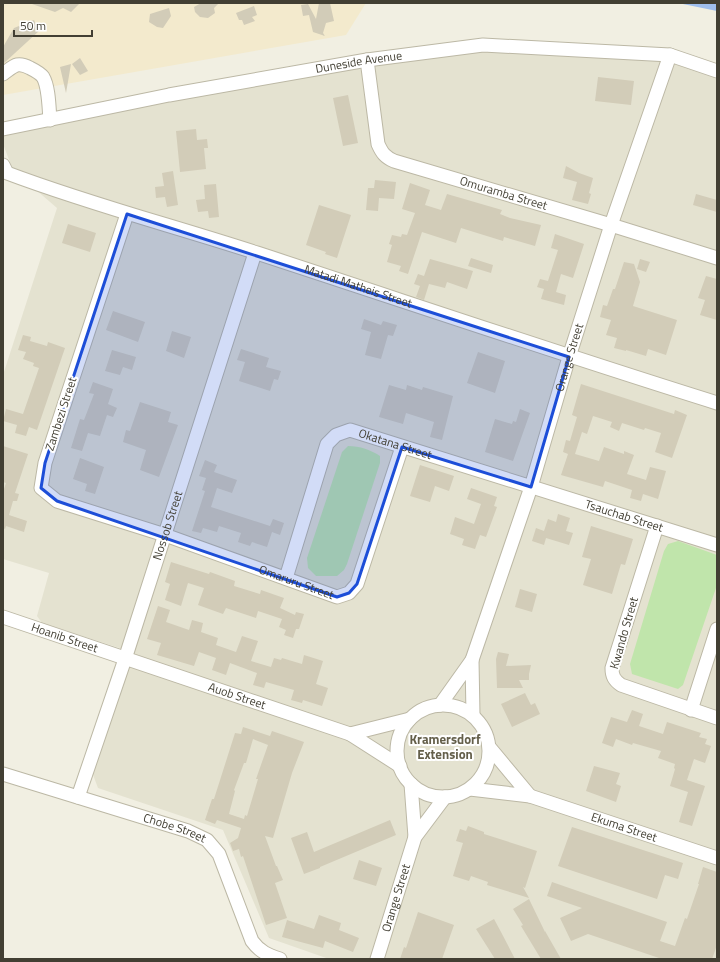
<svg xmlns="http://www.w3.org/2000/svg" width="720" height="962" viewBox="0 0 720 962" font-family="'Titillium Web',sans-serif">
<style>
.residential{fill:#e4e2d0}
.commercial{fill:#f3eacd}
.green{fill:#c0e5ab}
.water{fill:#9fbeed}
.building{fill:#d2ccb8;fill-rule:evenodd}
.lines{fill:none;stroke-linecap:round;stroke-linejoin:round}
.minor-casing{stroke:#bcb8a5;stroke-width:15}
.minor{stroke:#fff;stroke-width:13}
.marked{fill:#1d4ed8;fill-opacity:0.2;stroke:#1d4ed8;stroke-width:3;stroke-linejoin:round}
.labels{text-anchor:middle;stroke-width:4;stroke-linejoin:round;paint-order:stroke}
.street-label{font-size:12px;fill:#423f33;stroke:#fff}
.neighbourhood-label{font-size:13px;font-weight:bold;fill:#645f4a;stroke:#fff}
</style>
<rect width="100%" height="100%" fill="#f1efe2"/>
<path class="residential" d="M483 45 670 55 717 71V959H329L269 938 223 830 98 788 92 772 132 652 42 623 37 616 49 573 3 559V375L57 208 13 170 3 144V129Z"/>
<path class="commercial" d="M3 3H366L346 35 3 95Z"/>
<path class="green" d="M348 446C360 446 371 450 380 456V463L347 564 344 570 337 576H316L308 568 307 558 342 452Z
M678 541 717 555V585L683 685 678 689 632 674 630 664 664 551 668 544Z"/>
<path class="water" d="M678 3H717V11Z"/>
<path class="building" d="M32 3H80L71 12 63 8 55 12 32 4Z
M201 3H219L214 8 215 13 208 18 200 17 195 12 194 7Z
M319 3H330L334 21 326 23 323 33 325 36 313 32 309 15 303 16 301 5 308 4 316 19Z
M254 6 257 15 252 17 255 21 244 25 242 20H239L236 13Z
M169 8 171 16 163 28 157 27 149 22 150 14Z
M34 20 39 31 3 64V47L14 28Z
M80 58 88 71 80 75 72 64Z
M71 64 66 93 60 67Z
M598 77 634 81 631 105 595 101Z
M348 95 358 143 343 146 333 98Z
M196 129 197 140 207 139 208 148H204L206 169 180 172 176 131Z
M566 166 579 173 593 178 589 193 591 194 588 204 572 200 577 182 563 178Z
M173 171 178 205 167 207 165 197 156 198 155 187 164 186 162 173Z
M375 180 396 182 394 199 379 198 378 211 366 210 368 188H374Z
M410 183 430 190 425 205 441 210 447 194 502 210 500 214 510 218 541 225 535 246 504 237 503 241 461 228 456 243 422 232 408 274 399 271 401 266 387 262 392 245 389 244 392 235 401 237 402 234 407 235 415 213 402 209Z
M216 184 219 217 209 218 208 211 198 212 196 200 205 199 204 185Z
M696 194 717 200V212L693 205Z
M319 205 351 215 337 258 325 254 326 252 306 245Z
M68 224 96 233 90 252 62 243Z
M555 234 584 244 573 278 561 274 556 292 566 295 564 305 541 299 544 289 537 287 540 279 548 281 558 250 551 248Z
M471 258 493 265 491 273 468 266Z
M430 259 473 271 467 289 447 282 445 288 429 284 424 300 416 297 420 286 414 284 418 274 424 276Z
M640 259 650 262 646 272 637 269Z
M624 262 634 264 640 282 633 306 677 320 666 355 648 349 646 356 626 350V351L614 348 617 338 606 335 611 320 600 317 603 305 607 306 613 289H615Z
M706 276 717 279V320L700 315 705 300 698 298Z
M113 311 145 322 138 342 106 330Z
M364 319 381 325 383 321 397 325 393 336 388 335 381 359 365 355 371 332 361 329Z
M172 331 191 337 184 358 166 351Z
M23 335 31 337 30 341 47 346 48 342 65 348 37 430 29 427 26 436 15 433 17 425 3 421 6 409 23 414 39 368 33 366 34 363 23 359 26 352 18 350Z
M241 349 269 358 266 367 281 371 278 380 274 379 270 391 239 381 245 362 237 360Z
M112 350 136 357 132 370 123 367 120 375 105 371Z
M478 352 505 361 495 393 467 383Z
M93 382 113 389 108 404 117 408 113 417 107 415 100 436 88 433 82 451 71 448 80 419 84 420 94 394 89 393Z
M581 384 674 414 675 410 687 415 672 458 655 452 661 433 645 428 644 430 622 423 619 431 610 427 612 422 593 416 587 434 582 432 575 454 599 461 604 447 624 454V451L634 455 627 474 646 480 650 467 666 471 658 499 643 494 641 501 630 498 632 490 605 481 603 487 561 475 568 454 563 452 566 440 570 441 577 417 572 415Z
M389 385 406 390 407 385 422 390 423 387 453 396 442 440 430 437 434 422 406 413 403 424 379 417Z
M140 402 171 412 168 422 178 425 159 477 140 470 146 450 123 442 126 430 130 431Z
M520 409 530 413 513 461 485 452 495 419 512 424 513 421 516 422Z
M3 446 28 454 15 493 19 494 17 501H13L9 515 27 521 24 532 6 526 5 529 3 528V492L6 483 3 482Z
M80 458 104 467 95 494 85 491 87 484 73 479Z
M205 460 217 465 214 472 237 480 232 493 217 488 211 507 270 526 273 519 284 523 280 535 272 532 267 547 252 542 250 546 238 542 241 533 219 526 217 532 203 528 201 533 192 531 205 491 202 490 206 478 199 476Z
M420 465 454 476 449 491 435 486 430 502 410 496Z
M471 488 497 497 494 506 497 507 486 537 480 535 475 549 462 545 464 539 450 534 455 517 474 524 481 504 467 499Z
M558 514 570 518 566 531 573 533 569 545 546 538 544 545 532 541 536 528 544 531 548 519 556 522Z
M591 526 633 539 625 565 621 564 612 594 583 585 591 559 582 557Z
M171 562 209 574 210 572 235 581 234 586 260 594 261 590 284 598 280 608 295 615 296 612 304 614 299 629H296L293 638 284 635 286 630 279 627 282 619 258 611 256 618 226 608 223 614 198 605 204 588 188 583 181 606 165 600 170 584 165 582Z
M520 589 537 594 532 612 515 607Z
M158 606 170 610 166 622 189 630 192 620 203 623 201 632 218 638 216 645 236 652 242 636 258 641 251 661 271 667 274 658 281 660 282 658 302 664 304 655 323 661 316 684 328 688 322 706 303 700 302 703 291 700 294 690 266 682 264 688 253 685 257 673 230 663 226 675 212 670 216 658 199 652 194 666 157 655 161 643 147 639Z
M498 652 509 654 506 666 531 665 529 674V680H519L523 688H497L496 659Z
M525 693 531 705 535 703 540 714 512 727 501 704Z
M632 710 643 714 639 726 663 734 667 722 701 733 699 737 707 739 705 744 711 746 705 763 694 759 687 780 705 786 692 826 679 822 688 792 670 786 675 769 674 768 675 764 658 758 661 751 633 743 632 745 616 739 613 747 602 743 611 717 627 722Z
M243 727 270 736 272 731 304 742 292 773 273 838 265 836 276 866H277L283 880 275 883 287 918 266 925 243 856 241 857 239 849 233 851 230 843 238 838 241 828 217 820 215 824 205 820 212 799H214L235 733 241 734ZM253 739 268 745 256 779H258L247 816 245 815 244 819 229 814 235 791 234 790 244 763H246Z
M594 766 620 773 616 784 621 786 616 802 586 791Z
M390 820 396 835 320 867V868L304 874 291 838 307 832 314 852Z
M468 826 484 832V834L537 851 525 888 523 887 529 898 487 885 488 882 471 876 469 881 453 876 463 843 456 841 460 829 466 831Z
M572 827 683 863 678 879 665 875 657 899 558 866Z
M359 860 382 868 376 886 353 879Z
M703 867 717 872V945L712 959H662L588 934 571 941 560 918 582 908 547 896 552 882 667 922 660 941 675 946 685 918 687 919 699 884H698Z
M529 899 545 932V931L561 959H541L521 926 523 925 513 909Z
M418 912 454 925 442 959H400L404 947 406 948Z
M319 915 341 923 339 930 359 938 353 952 325 941 323 948 282 937 287 920 314 929Z
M494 919 501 932 515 959H495L476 929Z"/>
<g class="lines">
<defs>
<g id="minor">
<path id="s1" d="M367 60 378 144C382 153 385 157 394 161L611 225 717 258"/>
<path d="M3 74C14 66 17 61 30 68 34 70 40 73 43 77 49 87 49 109 50 120"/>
<path id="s2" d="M3 129 169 95 367 60 483 45 670 55 717 71"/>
<path id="s3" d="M3 165 7 173C89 204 174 226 257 253 410 303 563 355 717 403"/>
<path id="s4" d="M127 214 45 463 41 488 57 501 165 535 337 597 349 593 357 584 402 447"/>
<path d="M657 526 612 668C612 676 614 680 621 685L717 718"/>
<path id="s5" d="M286 578 327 444 336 435 350 430 717 545"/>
<path id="s6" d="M3 617 350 734"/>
<path id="s7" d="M472 660 531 487 569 357 611 225 670 55"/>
<path d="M440 705 472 660 473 715"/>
<circle cx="443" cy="751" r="46"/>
<path d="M691 710 717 629"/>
<path d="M400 766 350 734 410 719"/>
<path id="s8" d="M3 774 188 831 207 840 219 854 252 941C260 952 268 955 280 959"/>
<path d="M411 784 415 837"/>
<path d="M470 789 530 796 490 748"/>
<path id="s9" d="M530 796 717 858"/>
<path id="s10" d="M78 797 125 659 255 253"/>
<path id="s11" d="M377 959 415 837 445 797"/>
</g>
</defs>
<use href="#minor" class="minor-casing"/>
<use href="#minor" class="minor"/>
</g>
<path class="marked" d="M127 214 569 357 531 487 402 447 357 584 349 593 337 597 57 501 41 488 45 463Z"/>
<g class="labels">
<g class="street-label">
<text dy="4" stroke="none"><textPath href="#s2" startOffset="362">Duneside Avenue</textPath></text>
<text dy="4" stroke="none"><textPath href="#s1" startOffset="223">Omuramba Street</textPath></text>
<text dy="4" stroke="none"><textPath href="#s3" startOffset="378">Matadi Matheis Street</textPath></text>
<text dy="4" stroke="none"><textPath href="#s7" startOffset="318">Orange Street</textPath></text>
<text transform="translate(61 414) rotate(-72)" y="4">Zambezi Street</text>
<text dy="4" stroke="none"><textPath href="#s5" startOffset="215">Okatana Street</textPath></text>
<text dy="4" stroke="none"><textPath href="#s5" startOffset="455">Tsauchab Street</textPath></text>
<text dy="4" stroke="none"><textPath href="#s10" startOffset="286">Nossob Street</textPath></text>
<text dy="4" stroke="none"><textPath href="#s4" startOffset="561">Omaruru Street</textPath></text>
<text transform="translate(624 633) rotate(-74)" y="4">Kwando Street</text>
<text dy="4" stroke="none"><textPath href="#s6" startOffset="65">Hoanib Street</textPath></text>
<text dy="4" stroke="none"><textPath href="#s6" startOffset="247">Auob Street</textPath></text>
<text dy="4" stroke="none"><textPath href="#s9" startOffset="99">Ekuma Street</textPath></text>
<text dy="4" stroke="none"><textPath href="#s8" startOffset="180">Chobe Street</textPath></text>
<text dy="4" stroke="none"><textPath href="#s11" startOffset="64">Orange Street</textPath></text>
</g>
<g class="neighbourhood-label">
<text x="445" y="744">Kramersdorf<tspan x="445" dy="15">Extension</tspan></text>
</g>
</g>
<rect width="720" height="962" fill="none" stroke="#423f33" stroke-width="8"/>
<path d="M14 30v6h78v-6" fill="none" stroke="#423f33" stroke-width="2"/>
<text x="20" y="30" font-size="12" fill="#423f33" stroke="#ffffff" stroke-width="3" paint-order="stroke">50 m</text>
</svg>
